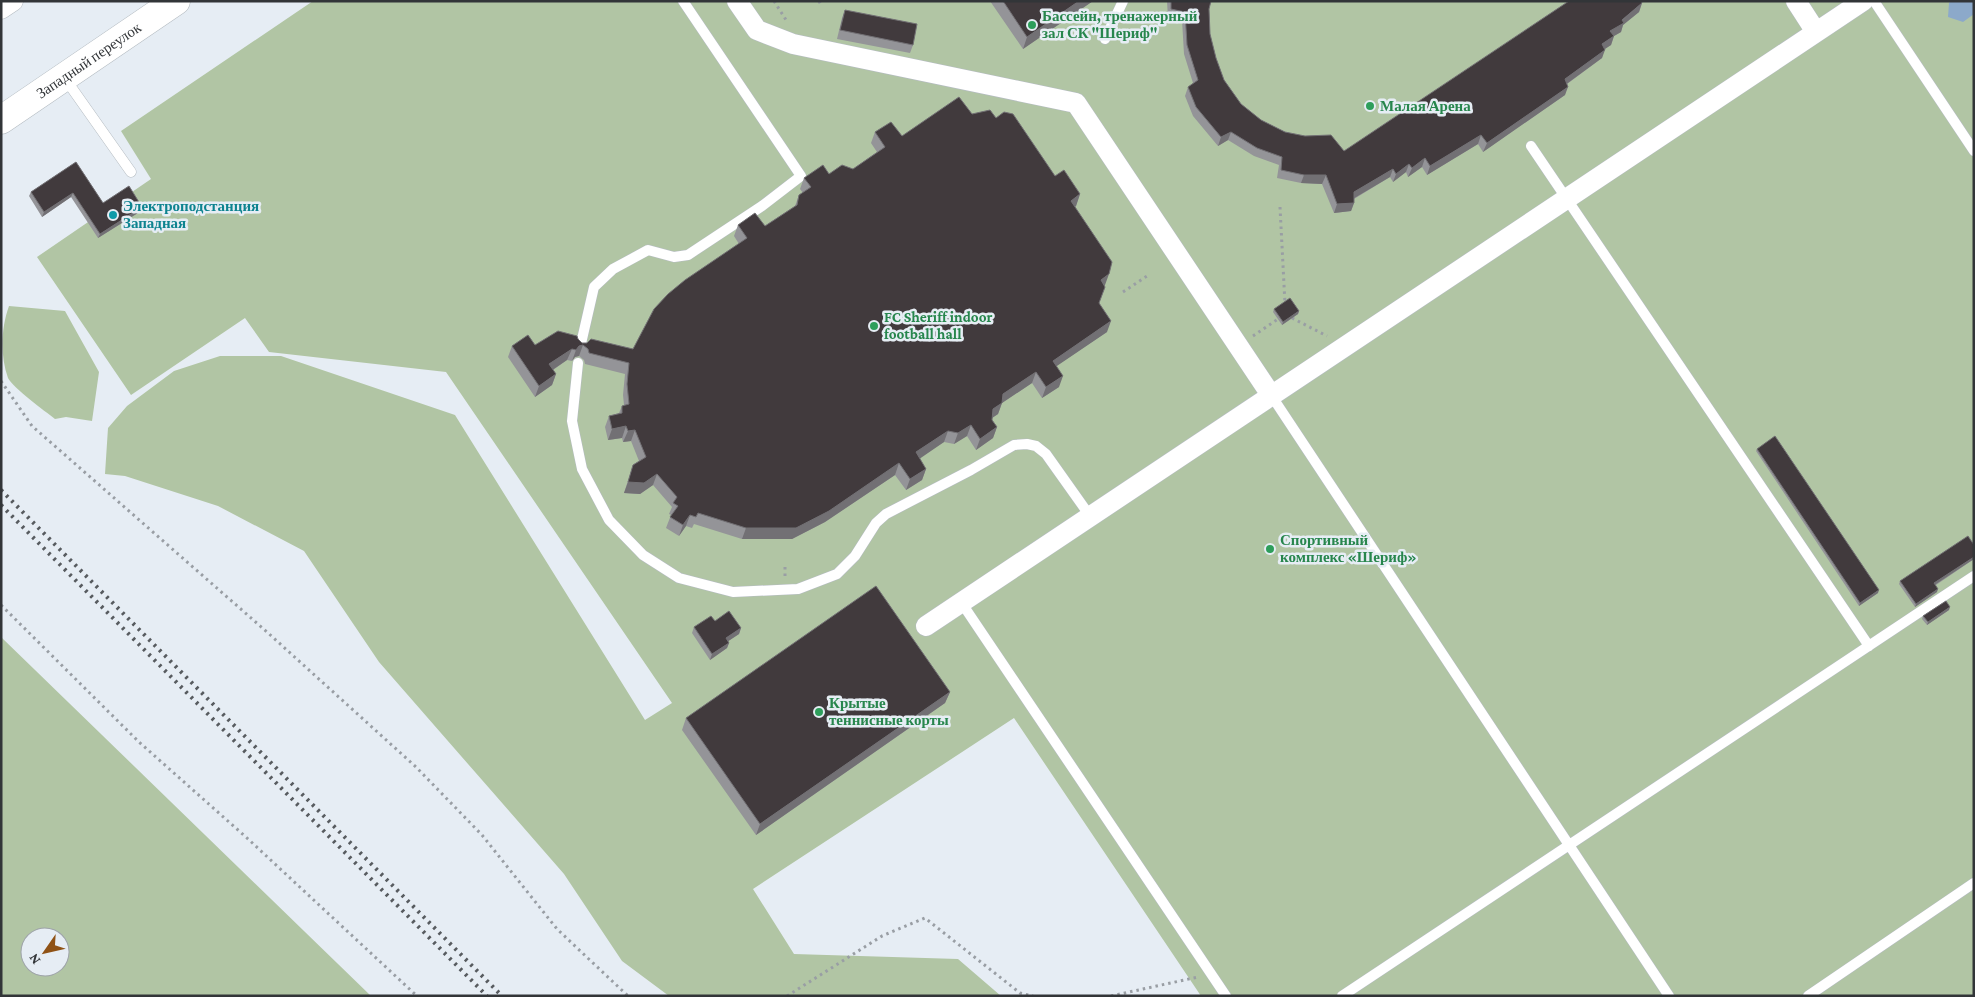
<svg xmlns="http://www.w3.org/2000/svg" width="1975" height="997" viewBox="0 0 1975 997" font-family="'Crimson Pro',serif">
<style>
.green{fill:#b1c5a4;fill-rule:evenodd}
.water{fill:#8ca9ca}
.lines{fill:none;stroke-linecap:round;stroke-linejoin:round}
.lane-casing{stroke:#b5bcc2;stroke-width:11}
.street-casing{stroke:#b5bcc2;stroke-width:21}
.primary-casing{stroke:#b5bcc2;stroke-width:29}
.path{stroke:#999ea4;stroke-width:3;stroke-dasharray:2.5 4;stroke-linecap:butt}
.lane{stroke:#fff;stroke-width:10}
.street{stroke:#fff;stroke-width:20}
.primary{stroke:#fff;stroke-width:28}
.rail{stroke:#575b5f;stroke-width:4;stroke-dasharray:2.5 5;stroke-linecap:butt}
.wall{fill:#949498}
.shaded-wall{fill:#727074}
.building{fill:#413a3d;stroke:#727074}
.leisure-dot{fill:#2e9e5b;stroke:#e6edf4;stroke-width:2}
.culture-dot{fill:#0f9aa8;stroke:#e6edf4;stroke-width:2}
.labels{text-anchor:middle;stroke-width:5;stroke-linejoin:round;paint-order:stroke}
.leisure-label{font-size:15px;font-weight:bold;fill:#27864d;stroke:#e6edf4;text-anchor:start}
.street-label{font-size:15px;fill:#323538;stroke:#e6edf4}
.culture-label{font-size:15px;font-weight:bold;fill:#0d838f;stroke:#e6edf4;text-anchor:start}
</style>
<rect width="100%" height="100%" fill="#e6edf4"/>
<path class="green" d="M313 1H1974V996H1201L1014 718 753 889 794 954 958 959 1001 996H669L622 961 564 874 379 662 304 551 218 506 125 476 105 474 108 428 127 406 174 371 220 356H281L455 415 645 720 672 703 446 372 269 352 245 318 131 395 37 257 151 179 121 131Z
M9 306 65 311 99 372 92 421 66 417 55 419C45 411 13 388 8 378 0 356 1 328 9 306Z
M1 637 371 996H1ZM30 937H60V967H30Z"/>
<path class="water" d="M1951 1H1974V14L1963 22 1948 17 1949 3Z"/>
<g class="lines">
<defs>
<path id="lane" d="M1874 1 1974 151
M1105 39 1123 1
M64 77 131 172
M1531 146 1869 646
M580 348 594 287 613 269 648 250 674 257 688 255 762 206 801 176 683 1
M578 363 572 421 582 469 609 520 643 555 679 578 733 592 798 589 837 574 855 556 876 523 886 514 971 470 1014 445 1027 444 1036 446 1046 454 1090 516
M1271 395 1669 996
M961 602 1226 996
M1342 996 1974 576
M1808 996 1974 883"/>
<path id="street" d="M737 1 757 30 793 44 1076 103 1271 395
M1796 1 1816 32
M1 9 13 1
M926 626 1863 1"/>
<g id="primary">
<path id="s1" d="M1 120 176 1"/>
</g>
</defs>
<use href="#lane" class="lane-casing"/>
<use href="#street" class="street-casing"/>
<use href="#primary" class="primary-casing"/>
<path class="path" d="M774 1 788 23
M819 1 821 5
M1280 207 1285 304
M1123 292 1150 274
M1292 318 1327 336
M1253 336 1278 319
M1 381 32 426 267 632 416 767 482 835 557 929 628 996
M785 576V565
M1 605 139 742 247 838 417 996
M787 996 882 936 925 918 1020 993 1033 996
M1111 996 1198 977"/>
<use href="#lane" class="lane"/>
<use href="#street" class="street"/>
<use href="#primary" class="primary"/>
<path class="rail" d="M1 490 502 996
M1 505 487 996"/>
</g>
<path class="wall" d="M990 1H1093L1023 49Z
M1167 1H1211L1209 9 1210 34 1216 58 1224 80 1241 104 1261 120 1285 132 1344 151 1642 3 1639 12 1623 25 1621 32 1614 36 1611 45 1604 49 1602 58 1567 84 1565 95 1483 152 1478 144 1427 175 1422 167 1408 177 1406 172 1393 182 1390 177 1354 199V203L1351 211 1334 213 1322 184 1301 183 1277 178 1279 165 1254 156 1228 140 1218 146 1193 116 1185 96 1188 87 1193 83 1184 54 1182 20 1168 18Z
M845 10 913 45 910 53 837 39 842 18Z
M972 114 996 118 1055 176 1080 194 1076 206 1075 207 1105 285 1104 286 1099 303 1107 332 1056 366 1059 387 1042 398 1032 383 1002 403 998 414 992 418V420L997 427 993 438 976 450 967 436 954 444 944 442 919 458 926 469 922 480 906 490 895 475 825 522 792 539H742L694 524 692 528 686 526 679 536 666 528 671 515 669 514 672 507 653 485 640 494 624 493 633 465 639 461 631 441 623 442 622 438 608 440 605 427 609 416 619 413 622 406 624 405 623 395 625 374 585 364 584 360 579 356 575 357 572 361 567 360 553 370 556 374 552 385 535 397 508 357 512 346 535 345 578 339 582 343 633 349 739 244 734 236 738 225 765 226 795 206 799 195 803 193 800 189 804 178 829 174 853 169 877 152 871 143 875 132 902 136Z
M76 162 103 203 141 211 98 238 71 197 42 217 29 196 31 192Z
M1274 309 1299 311 1298 314 1282 325 1273 312Z
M1757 449 1878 593 1859 606 1756 451Z
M1974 545V559L1936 585 1937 592 1915 607 1899 584 1900 581Z
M1949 610 1927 625 1922 619 1923 616Z
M715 621 741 628 739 634 728 641 729 643 727 648 710 660 692 633 694 627Z
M950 692 945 703 756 835 682 730 686 718Z"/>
<path class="shaded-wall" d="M1079 1H1093L1023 49 1027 37Z
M1642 3 1639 12 1623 25 1621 32 1607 40 1610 31Z
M1614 36 1611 45 1599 53 1602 44Z
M1605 50 1602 58 1561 88 1565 79Z
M1568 87 1565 95 1483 152 1487 143Z
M1231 132 1228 140 1218 146 1221 137Z
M1481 135 1478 144 1427 175 1430 166Z
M1425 158 1422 167 1408 177 1412 168Z
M1409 164 1406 172 1393 182 1396 174Z
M1393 169 1390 177 1351 200 1354 192Z
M1304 175H1326L1322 184 1301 183Z
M73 193 71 197 42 217 44 212Z
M1080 194 1076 206 1067 212 1071 201Z
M1354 203 1351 211 1334 213 1337 204Z
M142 207 141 211 98 238 100 234Z
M1109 274 1105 285 1097 291 1101 280Z
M1299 311 1298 314 1282 325 1283 322Z
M1111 321 1107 332 1048 372 1053 361Z
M583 345 579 356 575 357 572 361 576 350 579 346Z
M572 349 567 360 545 375 549 364Z
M1036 372 1032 383 999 405 1003 394Z
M556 374 552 385 535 397 539 386Z
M1063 376 1059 387 1042 398 1046 387Z
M1002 403 998 414 989 420 993 409Z
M971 425 967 436 954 444 958 433Z
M626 426 622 438 608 440 612 429Z
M997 427 993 438 976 450 980 439Z
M635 430 631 441 623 442 628 431Z
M948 431 944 442 912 464 916 452Z
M899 463 895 475 825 522 792 539H742L746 528Z
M926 469 922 480 906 490 910 479Z
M657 474 653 485 640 494 624 493 628 482Z
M690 515 686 526 679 536 683 525Z
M1974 557V559L1933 586 1934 583Z
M1938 589 1937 592 1915 607 1916 604Z
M1879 590 1878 593 1859 606 1860 603Z
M1950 607 1949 610 1927 625 1928 622Z
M741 628 739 634 724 644 726 638Z
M729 643 727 648 710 660 712 654Z
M950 692 945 703 756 835 760 824Z"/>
<path class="building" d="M1003 1H1079L1027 37Z
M1171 1H1211L1209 9 1210 34 1216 58 1224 80 1241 104 1261 120 1285 132 1305 136 1331 135 1344 151 1569 1H1641L1642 3 1622 20 1624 23 1610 31 1614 36 1602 44 1605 50 1565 79 1568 87 1487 143 1481 135 1430 166 1425 158 1412 168 1409 164 1396 174 1393 169 1354 192V203L1337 204 1326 175H1304L1281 170 1282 157 1257 148 1231 132 1221 137 1196 107 1188 87 1198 80 1187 45 1185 12 1171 9Z
M845 10 917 24 913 45 840 30Z
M959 97 972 114 990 110 996 118 1004 112 1013 114 1055 176 1064 170 1080 194 1071 201 1112 262 1109 274 1101 280 1105 287 1099 303 1111 321 1053 361 1063 376 1046 387 1036 372 1003 394 1002 403 993 409 992 420 997 427 980 439 971 425 958 433 948 431 916 452 926 469 910 479 899 463 829 511 796 528H746L698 513 696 517 690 515 683 525 670 517 678 506 673 503 677 497 657 474 644 483 628 482 633 465 646 457 635 430 628 431 626 426 612 429 609 416 622 413V406L629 404 627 384 629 363 589 353 588 349 583 345 579 346 576 350 572 349 549 364 556 374 539 386 512 346 528 335 535 345 558 331 577 336 578 339 582 343H587L591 339 633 349 654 309 668 294 685 280 747 238 738 225 755 213 765 226 797 205 799 195 811 187 804 178 823 165 829 174 842 165 853 169 885 147 875 132 891 122 902 136Z
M76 162 103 203 129 186 142 207 100 234 73 193 44 212 31 192Z
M1290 298 1299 311 1283 322 1274 309Z
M1775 436 1879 590 1860 603 1757 449Z
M1968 536 1974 545V557L1934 583 1938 589 1916 604 1900 581Z
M876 586 950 692 760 824 686 718Z
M1946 601 1950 607 1928 622 1923 616Z
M729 611 741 628 726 638 729 643 712 654 694 627 711 616 715 621Z"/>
<g class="leisure-dot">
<circle cx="1032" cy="25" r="5"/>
<circle cx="1370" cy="106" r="5"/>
<circle cx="874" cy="326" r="5"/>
<circle cx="1270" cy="549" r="5"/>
<circle cx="819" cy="712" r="5"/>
</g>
<circle class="culture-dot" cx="113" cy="215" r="5"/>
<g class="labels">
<g class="leisure-label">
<text x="1042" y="21">Бассейн, тренажерный<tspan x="1042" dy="17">зал СК "Шериф"</tspan></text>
<text x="1380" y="111">Малая Арена</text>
<text x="884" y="322">FC Sheriff indoor<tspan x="884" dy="17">football hall</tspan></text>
<text x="1280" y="545">Спортивный<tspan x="1280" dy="17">комплекс «Шериф»</tspan></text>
<text x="829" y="708">Крытые<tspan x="829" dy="17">теннисные корты</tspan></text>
</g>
<g class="street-label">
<text dy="5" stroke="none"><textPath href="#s1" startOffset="106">Западный переулок</textPath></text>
</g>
<g class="culture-label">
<text x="123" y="211">Электроподстанция<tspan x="123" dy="17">Западная</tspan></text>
</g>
</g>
<rect width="1975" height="997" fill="none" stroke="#323538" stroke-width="5"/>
<g transform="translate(45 952) rotate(236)"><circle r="24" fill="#e6edf4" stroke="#9ea3a9"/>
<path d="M0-4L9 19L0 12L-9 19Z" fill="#8f5215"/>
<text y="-8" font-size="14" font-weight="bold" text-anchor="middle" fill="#323538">N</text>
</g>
</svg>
